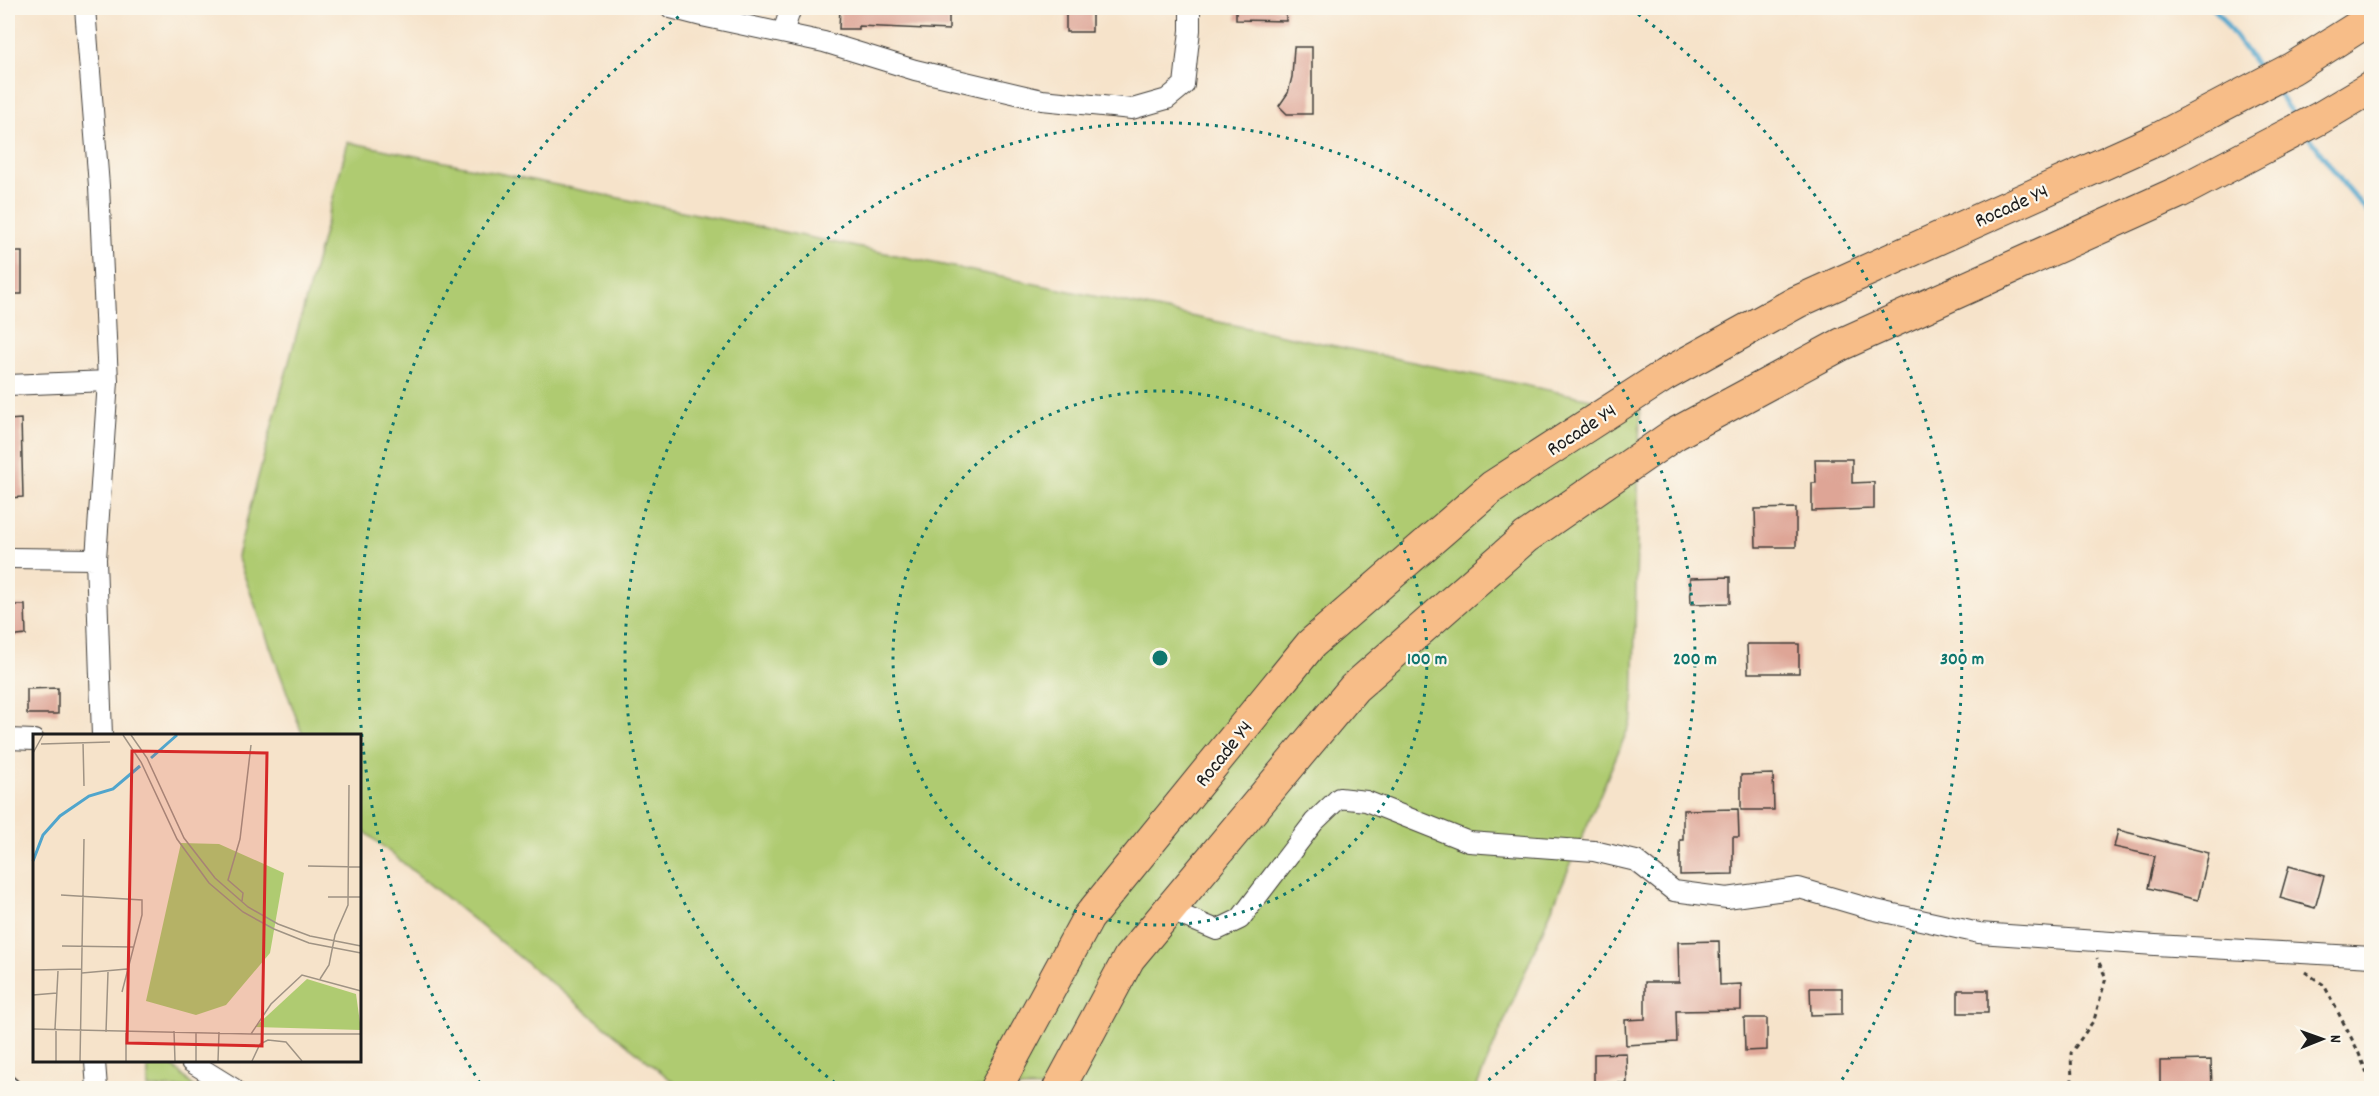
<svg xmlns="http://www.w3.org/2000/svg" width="2379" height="1096" viewBox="0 0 2379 1096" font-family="Dekko,sans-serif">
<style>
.green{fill:#afcb71;stroke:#667446;stroke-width:1.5}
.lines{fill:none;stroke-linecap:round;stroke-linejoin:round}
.stream{stroke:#50a5cc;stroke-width:5}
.building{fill:#dea596}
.service-casing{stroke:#3d3a36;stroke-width:12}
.minor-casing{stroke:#3d3a36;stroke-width:22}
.trunk-casing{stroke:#3d3a36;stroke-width:34}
.path{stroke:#3d3a36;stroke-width:3;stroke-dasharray:4.5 4.5;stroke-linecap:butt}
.service{stroke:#fff;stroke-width:9}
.minor{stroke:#fff;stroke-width:20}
.trunk{stroke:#f7bd88;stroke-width:32}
.ring{fill:none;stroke:#0f766e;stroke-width:3;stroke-dasharray:3 6}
.labels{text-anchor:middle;stroke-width:4.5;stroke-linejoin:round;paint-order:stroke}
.street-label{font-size:21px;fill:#1c1c1c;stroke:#fbf7ec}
.inset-river{fill:none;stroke:#50a5cc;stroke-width:3}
.inset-road{fill:none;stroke:#9f9384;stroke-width:1.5}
.view{fill:#d62828;fill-opacity:0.15;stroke:#d62828;stroke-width:3}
.inset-edge{fill:none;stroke:#1c1c1c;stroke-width:3}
.centre{fill:#0f766e;stroke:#fbf7ec;stroke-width:3}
.ring-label{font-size:18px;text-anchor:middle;font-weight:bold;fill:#0f766e;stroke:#fbf7ec;stroke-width:4.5;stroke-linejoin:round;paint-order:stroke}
</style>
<rect width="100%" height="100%" fill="#fbf7ec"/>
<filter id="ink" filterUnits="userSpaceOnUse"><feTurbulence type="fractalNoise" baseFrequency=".0167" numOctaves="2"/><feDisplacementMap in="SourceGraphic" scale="12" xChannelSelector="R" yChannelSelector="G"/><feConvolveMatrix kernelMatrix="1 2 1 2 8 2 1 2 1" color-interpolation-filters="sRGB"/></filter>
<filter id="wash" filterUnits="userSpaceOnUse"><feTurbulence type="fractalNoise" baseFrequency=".008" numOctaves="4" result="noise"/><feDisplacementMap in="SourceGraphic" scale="24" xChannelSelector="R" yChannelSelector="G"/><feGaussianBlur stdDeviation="1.35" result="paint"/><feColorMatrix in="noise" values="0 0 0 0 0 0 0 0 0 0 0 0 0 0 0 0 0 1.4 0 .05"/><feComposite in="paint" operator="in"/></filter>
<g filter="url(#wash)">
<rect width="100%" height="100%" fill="#f6e3ca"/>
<path class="green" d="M348 142 1640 409 1633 717 1476 1088H681L360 828V736H303L237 556Z
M148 1062H169L195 1088H148Z"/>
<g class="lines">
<path class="stream" d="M2214 8 2263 74
M2274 89 2297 120
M2308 135 2345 186 2372 217"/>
</g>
<g id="blocks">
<path class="building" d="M840 8H949V30L859 26V29H839Z
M1066 8H1092V32H1066Z
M1236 8H1286V21L1236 20Z
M1294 47H1312V114H1287L1279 106 1288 93 1292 77Z
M8 252H22V294H8Z
M21 419 23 497 8 498V420Z
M1815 459H1852V483L1874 482V509L1812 511V483H1816Z
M1796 508V547H1756L1755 509Z
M1730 577V603L1691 604 1690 578Z
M8 605H25L26 635 8 637Z
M1747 644H1799V673H1748Z
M58 688V714H27V689Z
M1773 774 1774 810H1741V775Z
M1738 809 1739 837H1733V874L1680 875V840H1683V810Z
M2118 830 2209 853 2198 900 2148 888 2155 856 2114 847Z
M2289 866 2324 876 2315 908 2280 898Z
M1719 941 1720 985 1741 984V1010L1676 1011 1677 1042 1626 1045 1625 1020 1645 1019V982H1679L1678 942Z
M1810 988H1842V1014L1811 1015Z
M1958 990H1988V1013H1958Z
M1744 1018H1767V1050L1745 1051Z
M1626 1053 1627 1083 1594 1084V1054Z
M2211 1060 2212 1089H2160V1061Z"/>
</g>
</g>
<g filter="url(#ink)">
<use href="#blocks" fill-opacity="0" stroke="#3d3a36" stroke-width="1.5"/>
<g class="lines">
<defs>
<path id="service" d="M8 1079 18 1088"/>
<path id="minor" d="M85 8 99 186 108 381 96 559 102 736
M671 8 702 16 824 42 915 70 1042 100 1132 109 1167 99 1184 85 1190 30V8
M783 32 791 8
M8 385 108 381
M8 558 96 559
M8 739 34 740
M1169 910 1217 930 1240 919 1314 822 1339 798 1366 801 1469 842 1594 851 1636 861 1674 891 1727 898 1799 888 1871 909 1979 933 2155 945 2372 957
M95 1062 97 1088
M191 1062 233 1088"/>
<path id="trunk" d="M996 1088 1088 918 1311 644 1492 487 1665 375 1797 302 2156 140 2293 68 2372 18
M1059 1088 1129 958 1354 688 1526 537 1675 434 1842 344 2179 192 2320 118 2372 87"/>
</defs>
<use href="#service" class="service-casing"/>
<use href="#minor" class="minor-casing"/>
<use href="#trunk" class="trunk-casing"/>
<path class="path" d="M2305 972 2324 985 2357 1049 2372 1085
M2080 1088 2072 1082 2071 1053 2094 1020 2106 978 2097 958"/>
<use href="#service" class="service"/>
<use href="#minor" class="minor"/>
<use href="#trunk" class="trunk"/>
</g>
</g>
<g class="ring">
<circle cx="1160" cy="658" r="267"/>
<path d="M842 1088A535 535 0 1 1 1478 1088"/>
<path d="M480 1083A802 802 0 0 1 689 9M1631 9A802 802 0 0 1 1840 1083"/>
</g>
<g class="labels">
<g class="street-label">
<text transform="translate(2011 205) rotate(-24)" y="7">Rocade Y4</text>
<text transform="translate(1581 429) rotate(-33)" y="7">Rocade Y4</text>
<text transform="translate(1223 753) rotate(-51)" y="7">Rocade Y4</text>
</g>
</g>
<g transform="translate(33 734)">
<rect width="328" height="328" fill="#f6e3ca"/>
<path d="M148 109 186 110 251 139 237 219 193 271 163 281 113 267ZM274 245 323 260 328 296 222 293Z" fill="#afcb71"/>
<path class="inset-river" d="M118 24 144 1M0 127 10 101 27 82 56 62 80 55 107 32"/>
<path class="inset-road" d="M90 1 108 28 144 105 176 149 210 178 241 195 276 209 328 219M98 1 114 24 151 104 182 144 215 173 245 190 277 202 328 212M50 8 51 52M8 10 77 8M0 19 10 1M275 132 328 133M28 161 109 166V181L89 258M295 163H328M209 167 210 159 195 146 207 105 218 11M29 212 100 213M0 236 49 235M49 239 94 235M287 245 296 231 302 201 315 171 316 51M0 261 24 259M0 295 218 300 238 270 269 241 328 257M22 295 25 237M141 297 142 327M73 298 75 238M218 300H328M23 327V295M47 327 51 105M93 327V299M163 327V299M185 327 186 298M219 327 227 310 235 306 253 308 269 327"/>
<path class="view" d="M99 17 234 19 229 312 94 309Z"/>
<rect width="328" height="328" class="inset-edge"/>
</g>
<circle cx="1160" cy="658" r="9" class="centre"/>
<g class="ring-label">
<text x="1427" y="664">100 m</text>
<text x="1695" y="664">200 m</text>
<text x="1962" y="664">300 m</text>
</g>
<rect width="2379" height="1096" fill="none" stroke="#fbf7ec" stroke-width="30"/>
<g transform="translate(2322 1039) rotate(89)" stroke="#fbf7ec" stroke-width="4.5" paint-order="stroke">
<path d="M0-4.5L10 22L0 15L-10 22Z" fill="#1c1c1c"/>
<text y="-9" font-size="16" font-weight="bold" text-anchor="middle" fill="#1c1c1c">N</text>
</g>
</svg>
